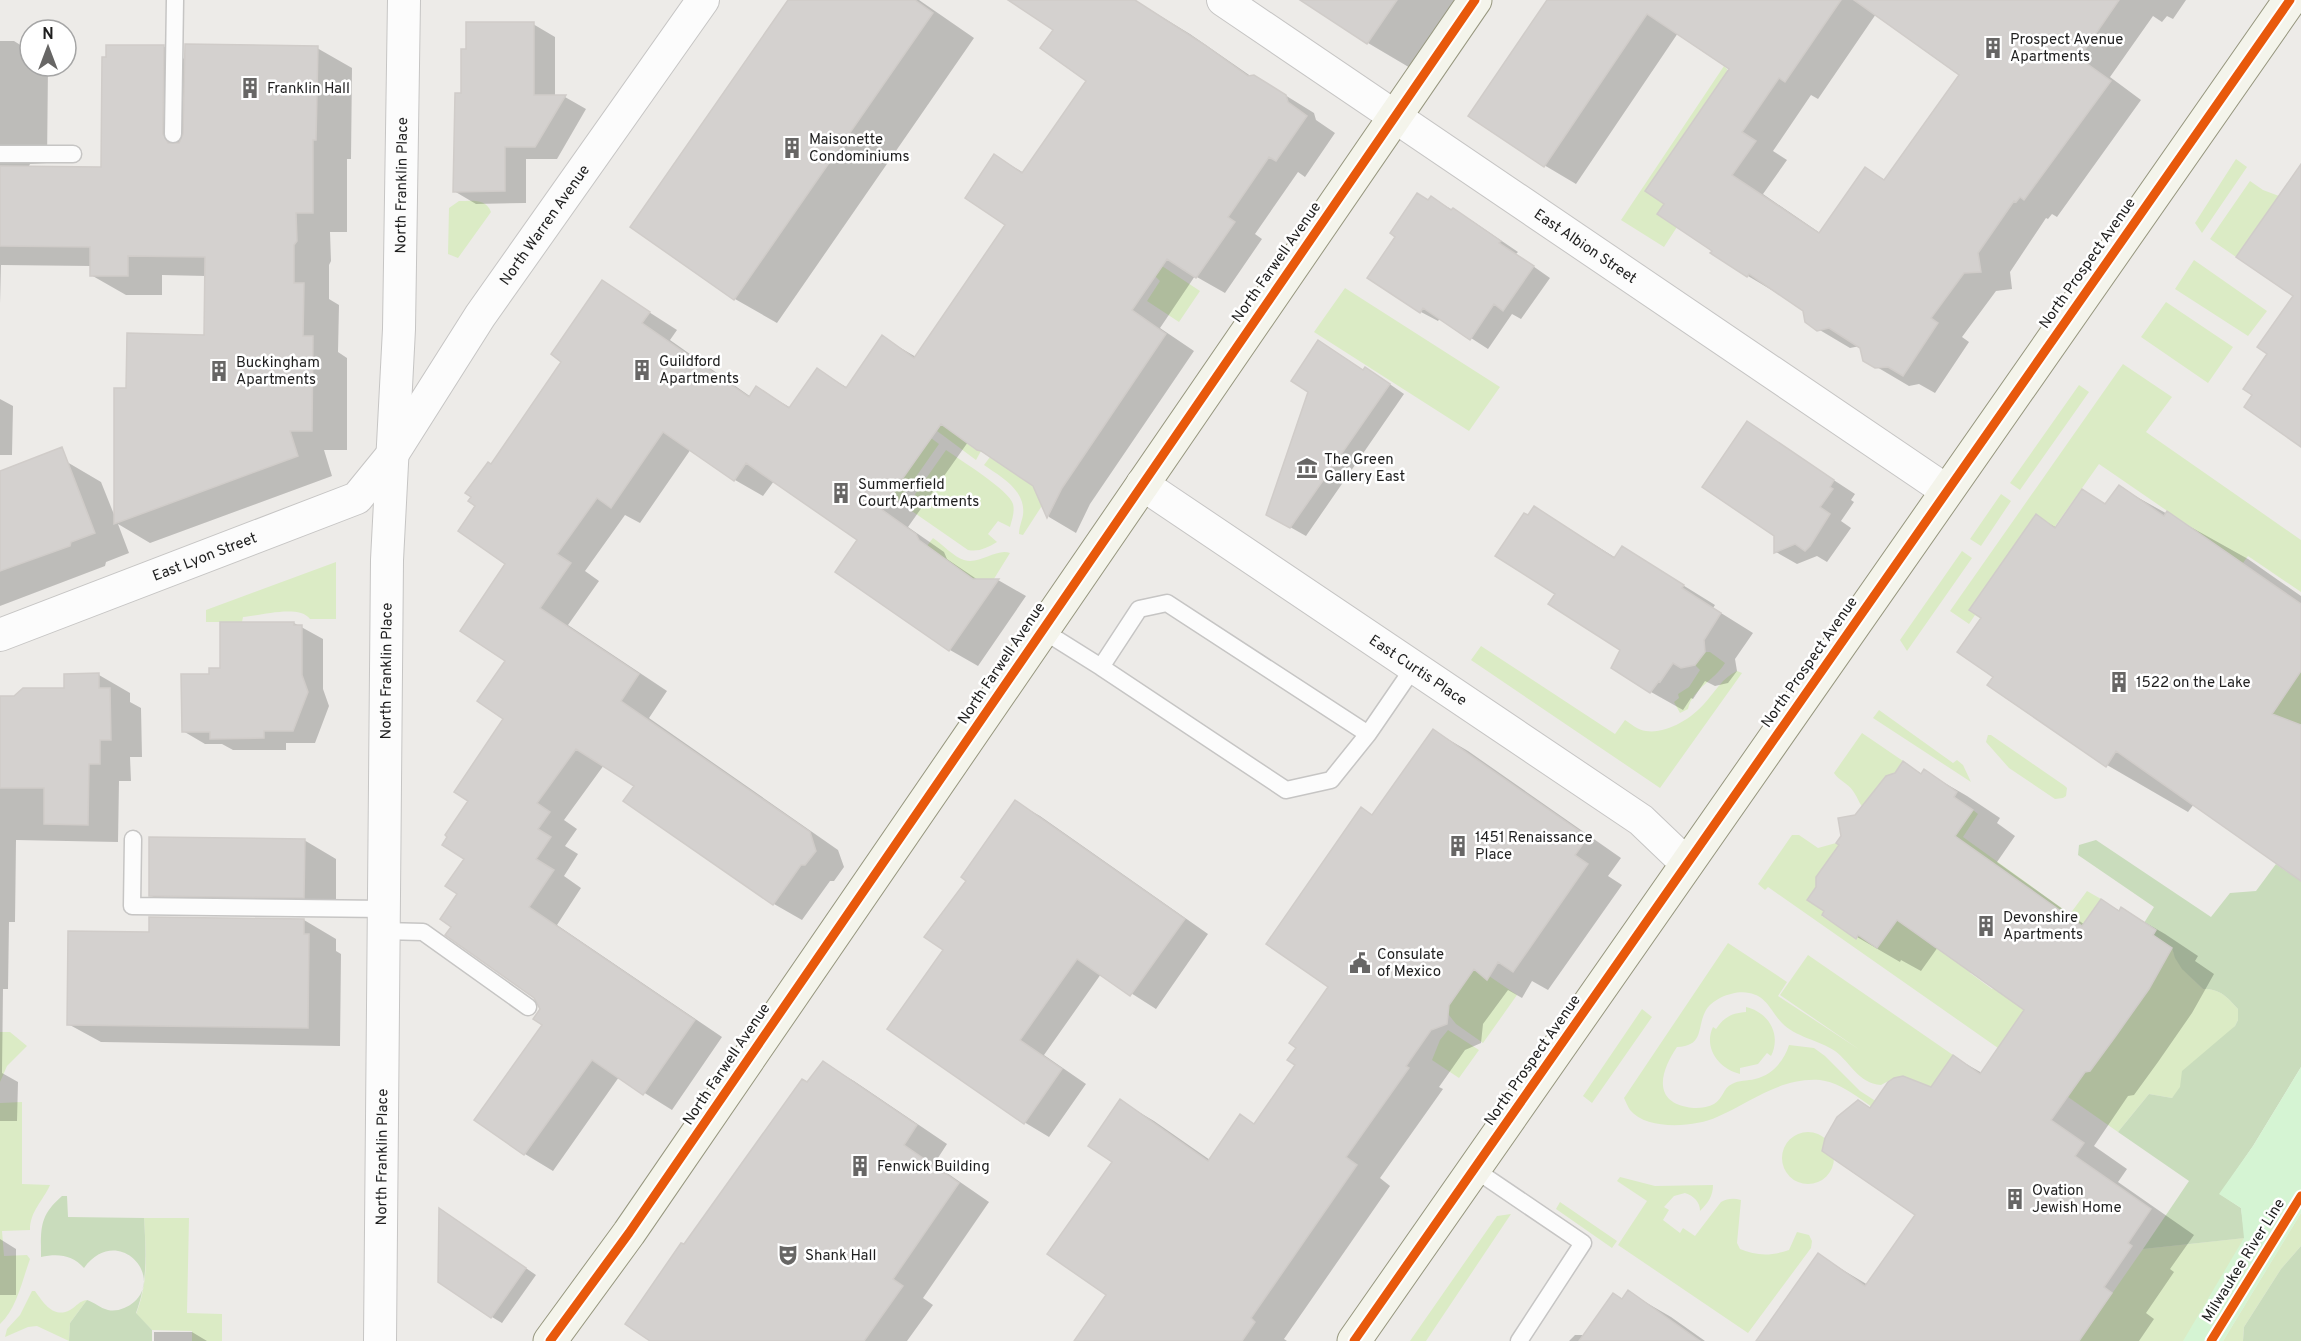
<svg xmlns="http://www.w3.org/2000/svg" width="2301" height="1341" viewBox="0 0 2301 1341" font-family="Overpass,sans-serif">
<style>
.grass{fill:#dbebc5}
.forest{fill:#c9dcbc}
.park{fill:#d5f4d3}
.shadow{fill:#0003;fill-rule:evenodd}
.building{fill:#d4d1cf;stroke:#d0ccc9;stroke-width:1.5}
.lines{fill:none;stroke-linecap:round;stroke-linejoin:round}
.service-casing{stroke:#c6c5c4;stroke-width:19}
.minor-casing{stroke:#c6c5c4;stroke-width:34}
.secondary-casing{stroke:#97977f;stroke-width:35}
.service{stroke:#fcfcfc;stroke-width:16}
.minor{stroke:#fcfcfc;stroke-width:32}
.secondary{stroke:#f4f4eb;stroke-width:33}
.cycleway-casing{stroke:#fff;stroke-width:13}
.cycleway{stroke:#e8590c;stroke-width:9}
.labels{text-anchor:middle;stroke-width:5;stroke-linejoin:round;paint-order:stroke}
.poi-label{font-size:15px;fill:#1f1f1f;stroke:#fff;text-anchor:start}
.street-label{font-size:15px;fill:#1f1f1f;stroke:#fff}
</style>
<rect width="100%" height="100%" fill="#edebe8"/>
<path class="grass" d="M1724 66 1727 69C1727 76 1723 85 1716 87L1645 191 1664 204 1657 214 1677 227 1664 247 1621 220Z
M2236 159 2247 167 2202 233 2195 223Z
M2250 181 2263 190 2279 196 2236 257 2210 239Z
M459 201C472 201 486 198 491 212L458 258 448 254 449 208Z
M2194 260 2267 311 2248 336 2175 289Z
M1162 266 1200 291 1179 322 1147 301 1160 281 1155 276Z
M1345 288 1500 387 1469 431 1314 332Z
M2166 302 2233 347 2208 383 2141 337Z
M2123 364 2172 397 2146 432 2301 540V592L2248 556 2243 563 2099 464 1987 623 1975 615 1969 624 1950 611Z
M2079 385 2089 392 2020 490 2010 483Z
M945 419C955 429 968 449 981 451L976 460 937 431Z
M931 438 939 444 899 501 892 493Z
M946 450C960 460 1009 490 1013 504 1015 512 1012 519 1010 527L998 521 988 534 997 542C987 548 979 552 968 550L906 507Z
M990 457 1035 487 1045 501 1023 535 1019 534C1019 527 1022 521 1023 515 1026 490 1001 477 984 465Z
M2001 494 2011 501 1981 546 1970 539Z
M933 538C942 544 954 557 964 560 980 565 996 548 1010 553L992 582 973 579 927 546Z
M1962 551 1972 558 1907 651 1900 640Z
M336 562V619H310C299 604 259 616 243 617L242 622H206V610Z
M1481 646 1615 734 1625 720C1631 724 1638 730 1646 731 1666 734 1691 719 1704 704 1715 692 1722 678 1737 671L1742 673 1660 788 1471 660Z
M1705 652H1710L1725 663C1715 680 1693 688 1688 709L1680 713 1674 702 1679 698 1678 694 1689 687 1700 670 1695 665Z
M2301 671V725L2272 714Z
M1879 710 1953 763 1957 760 1963 765 1971 782 1873 718Z
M1862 733 1903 761 1893 776H1886L1868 812C1859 806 1859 799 1853 791 1848 783 1839 781 1834 773Z
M1988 735H1991L2065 786 2067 788 2066 796 2063 798 2055 799 2009 768 1986 742Z
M1973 810 1978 814 1963 837 2070 914 2087 891 2101 899 2075 936 1947 847Z
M1792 835H1799L1818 848 1836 843 1843 848 1816 877 1818 884 1807 899 1824 911 1822 916 1856 938 1903 911 1914 932 1935 948 1937 945 1972 970 1970 973 1992 989 1995 986 2026 1007 2006 1037 2075 1085 2085 1072 2090 1071 2095 1064 2096 1058 2115 1037 2143 997 2151 978 2156 977C2162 967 2165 958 2172 948 2177 966 2190 976 2203 989 2221 989 2227 997 2238 1009V1020L2235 1026 2172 1098 2149 1094 2118 1132 1768 887 1765 890 1758 884Z
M1728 943 1787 982 1778 996 1860 1050 1780 995 1808 955 1953 1055 1922 1101 1894 1078 1881 1085C1858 1083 1851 1063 1835 1051 1819 1040 1795 1037 1782 1023 1771 1012 1767 996 1749 993 1735 990 1712 998 1705 1012 1697 1028 1704 1046 1677 1047 1662 1069 1651 1100 1687 1107 1695 1109 1707 1108 1714 1104 1723 1099 1723 1088 1732 1084 1739 1080 1747 1081 1755 1079 1772 1075 1784 1061 1789 1045L1814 1048 1825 1056 1860 1091 1885 1107 1902 1130C1879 1114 1847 1083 1820 1080 1781 1077 1751 1102 1717 1117 1696 1127 1647 1131 1630 1110 1628 1107 1626 1102 1624 1098Z
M1470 967 1487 979 1489 976 1517 995 1483 1043 1456 1024 1445 1010Z
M1746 1007C1768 1012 1782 1034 1771 1056L1767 1053 1758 1064 1740 1068V1074C1719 1069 1703 1048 1713 1027L1716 1029C1724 1017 1732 1013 1746 1012Z
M1642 1009 1652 1017 1592 1103 1583 1096Z
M1448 1030 1479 1050 1459 1078 1432 1060 1440 1040Z
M0 1032H10L27 1046 7 1066 0 1082Z
M2301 1067V1175L2200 1341H2079L2143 1249 2244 1238Z
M22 1102V1184L50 1185C43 1201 30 1211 30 1230L2 1231 4 1256 27 1255 30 1259C22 1281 17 1308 0 1324V1103Z
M1782 1158a26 26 0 1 1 52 0a26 26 0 1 1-52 0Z
M1620 1177 1655 1186 1713 1185C1713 1196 1708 1203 1700 1211 1700 1202 1694 1196 1685 1193L1674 1196 1664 1207 1669 1210 1663 1220 1680 1233 1683 1228 1695 1236 1721 1202C1728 1198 1734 1198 1741 1200L1737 1243 1740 1249C1756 1256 1772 1256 1789 1250L1797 1232 1809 1235 1812 1241 1811 1248 1748 1333 1618 1245 1647 1201 1617 1181Z
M1560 1202 1617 1241 1612 1248 1556 1209Z
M2301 1213V1246L2281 1269 2244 1327 2243 1341H2223Z
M1511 1214 1426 1341H1410L1497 1216Z
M144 1218H189L187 1313 222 1314V1341H192V1331L152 1330 136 1314C149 1281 146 1252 144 1218Z
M32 1291H35C43 1302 53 1319 70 1310 77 1306 79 1301 87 1300L70 1323 69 1341 37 1326 28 1327 5 1337 7 1329 20 1315Z"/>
<path class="forest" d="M2096 840 2211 917 2230 893 2256 891 2276 864 2301 881V1067L2253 1146 2220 1194 2241 1208 2245 1238 2143 1249 2189 1181 2118 1132 2149 1094 2172 1098 2180 1087 2182 1071 2235 1026 2238 1020V1009C2227 997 2221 989 2203 989L2182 969 2175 958 2172 948 2153 935 2144 923 2154 907 2078 855 2079 845Z
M62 1196H67L68 1217 144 1218C146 1252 148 1281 136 1313L152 1330V1341H69L70 1323 87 1300C94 1302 100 1308 108 1310 117 1312 127 1308 134 1302 165 1274 116 1224 84 1268 73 1255 58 1253 41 1257 41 1228 39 1216 62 1196Z
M2301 1246V1341H2243L2244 1327 2281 1269Z"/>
<path class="park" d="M2301 1067V1213L2223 1341H2183L2244 1238 2241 1208 2219 1194 2253 1146Z"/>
<path class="shadow" d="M790 0H919L974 38 777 323 735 299 632 226Z
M1010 0H1134L1190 34 1252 77 1254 76 1314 113 1316 120 1335 133 1305 177 1298 172 1255 234 1262 239 1225 293 1195 276 1160 328 1194 351 1090 504 1076 533 1049 517 1034 485 968 442 908 527 944 552 947 559 978 580H998L1026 596 978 666 950 650 837 572 860 539 774 481 763 496 735 480 691 449 640 523 625 515 585 571 599 581 568 625 667 691 649 718 838 850 844 867 834 881H830L802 920 774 904 625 801 636 785 604 765 564 820 577 829 565 846 578 854 564 876 581 888 557 925 722 1037 672 1110 619 1077 553 1171 525 1154 476 1120 544 1025 542 1009 535 997 453 927 466 859 505 718 508 661 507 564 477 506 491 466 564 362 602 282 677 330 670 340 751 397 757 388 791 408 817 370 848 388 882 337 916 357 1007 225 995 156 1024 173 1088 81 1055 30Z
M1302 0H1457L1412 69 1368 43Z
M1548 0H2186L2173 19 2167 16 2162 22 2153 16 2110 77 2141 100 2057 217 2052 214 2048 219 2046 218 2010 272 2012 289 1996 291 1962 337 1969 342 1935 393 1919 384 1909 386 1865 360 1860 346 1850 348 1818 329 1805 310 1748 276 1714 250 1666 204 1731 69 1678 33 1576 184 1544 165ZM1876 14 1961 74 1885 180 1866 169 1820 233 1763 194 1787 160 1773 151 1811 95 1818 99Z
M533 24 555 37V97H565L586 109 557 159H526V203L476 204 454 191 462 95Z
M0 41H14L30 51V66H48L47 163 30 164 28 168H102L163 46 186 60 317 48 352 68 351 159H347V232H330L331 261 329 265V299L339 305 338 352 347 358V450H324L332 476 150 543 118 524 129 553 106 562 105 566 0 606V488L67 462 101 482 115 517 128 389 205 336 206 276 162 275V295H126L91 275V266L1 265 0 304Z
M1431 198 1471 220 1518 252 1516 254 1550 278 1521 319 1512 314 1488 349 1440 318 1438 321 1421 312 1370 277Z
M1364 371 1381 378 1404 394 1306 536 1267 514Z
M0 399 13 406 12 455H0Z
M1747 423 1855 494 1851 500 1854 502 1841 521 1851 528 1827 562 1817 556 1797 564 1776 552V535Z
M2119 487 2248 559 2301 596V879L2194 804 2188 812 2107 765 1990 685 1995 676 1983 618 2036 516 2057 528 2082 491 2107 505Z
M1535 508 1616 558 1623 548 1715 605 1713 608 1753 633 1735 659 1737 671 1728 683 1715 686 1705 681 1693 699 1691 698 1683 710 1651 692 1622 650 1557 593 1529 517Z
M294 623 323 639V689L329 706 315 743H286V750H233L222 744H205L183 731 211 675Z
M65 675H99L130 693V702L141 708 142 757H130L131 781H119L118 842 16 840 15 922H9L8 989H3L2 1073 18 1082 17 1121H0V697L15 698 65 689Z
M1434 731 1468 751 1621 858 1608 876 1622 885 1548 990 1532 981 1522 998 1508 990 1483 1024 1481 1043 1465 1050 1439 1087 1443 1089 1380 1178 1390 1186 1284 1339 1287 1341H1076L1108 1295 1114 1161 1120 1101 1154 1121 1210 1160 1256 1125 1297 1065 1298 1047 1330 987 1373 816Z
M1904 763 1922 774 1924 771 1967 796 2000 818 1997 823 2015 836 1997 862 2085 925 2102 901 2120 911 2122 909 2165 934 2198 956 2195 961 2214 974 2192 1013 2158 1062 2134 1095 2128 1096 2094 1146 2127 1169 2118 1182 2194 1235 2170 1269 2174 1272 2146 1313 2154 1319 2139 1341H1758L1818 1255 1868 1285 1917 1215 1870 1108 1932 1089 1954 1057 1982 1073 2026 1010 1938 947 1921 971 1901 960 1900 962 1857 937 1841 845 1856 816 1896 775Z
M1015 802 1040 816 1208 934 1156 1009 1101 974 1044 1055 1086 1084 1049 1137 1024 1122 945 950Z
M304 840 336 859V915L183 913 150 895Z
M304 920 336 939V951L341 954 340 1046 101 1042 68 1024 150 934Z
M823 1063 854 1081 947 1144 934 1164 989 1202 923 1298 933 1305 907 1341H652L684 1246Z
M450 1216 536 1275 502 1323 492 1317Z
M0 1239 16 1249V1295H0Z
M1628 1292 1671 1317 1705 1341H1569L1575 1335H1585L1623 1300Z
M154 1332H192L207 1341H154Z"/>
<path class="building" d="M788 0H915L933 13 734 300 630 227Z
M1008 0H1135L1205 45 1248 76 1254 75 1286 95 1288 102 1307 116 1276 161 1269 157 1228 217 1235 222 1196 278 1167 259 1132 310 1166 334 1062 488 1047 518 1033 486 981 451 977 450 941 424 881 509 916 534 919 540 973 579H999L949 651 835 572 857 540 746 463 734 481 663 432 611 508 597 498 557 554 571 563 540 608 639 674 621 701 810 832 816 851 805 865H801L773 905 623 801 634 786 576 749 537 803 550 812 538 829 551 837 536 859 554 870 529 907 695 1020 643 1095 592 1060 524 1155 474 1120 542 1025 533 1019 540 1009 534 998 445 935 451 927 440 919 457 894 445 886 464 859 442 845 447 837 445 835 468 801 454 792 503 719 477 701 505 661 460 631 505 564 458 531 475 506 468 501 471 497 465 493 488 462 491 464 561 362 551 354 602 280 650 312 642 323 749 397 756 386 789 408 817 368 846 388 882 335 914 358 1005 225 965 198 994 154 1022 173 1086 81 1040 48 1053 30Z
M1300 0H1397L1367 44Z
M1547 0H1841L1785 82 1779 78 1742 132 1756 141 1732 175 1819 233 1865 167 1884 180 1959 75 1854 0H2119L2079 58 2111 81 2024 200 2020 197 2016 202 2014 201 1978 253 1981 272 1964 273 1931 318 1938 323 1903 376 1888 367 1875 368 1863 361 1860 348 1829 328 1817 331 1805 322 1803 311 1749 274 1747 277 1710 253 1712 251 1657 214 1664 204 1645 191 1729 69 1647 14 1544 167 1468 116Z
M466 22H534V95H566L535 147H505V191L453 192 455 93H461V49H466Z
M185 44 318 46 316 140H313V213H296L297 241 294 245V283H304L303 336H313L312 431H290L298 456 114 524V388H126L127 333 204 335 205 257 128 256V276H90V247L0 246V166L101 167 102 57H106V45H164L163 134 168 143H179L183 134Z
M2301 164V447L2244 407 2252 395 2243 389 2267 354 2257 347 2293 296 2236 257Z
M1417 193 1428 200 1431 196 1451 210 1453 208 1501 241 1499 243 1534 266 1503 311 1494 304 1470 340 1423 308 1420 313 1367 278 1395 237 1390 233Z
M1318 340 1363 370 1365 367 1390 384 1290 528 1266 515 1308 392 1291 381Z
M1747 421 1834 480 1830 487 1833 489 1820 507 1830 514 1810 546 1805 551 1795 544 1774 553V536L1702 487Z
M62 447 95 533 71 542 70 546 0 571V471Z
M2119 485 2164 516 2167 511 2301 604V671L2272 714 2301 725V881L2116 751 2106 767 1987 685 1993 677 1957 652 1981 618 1969 610 2036 514 2055 528 2082 489 2105 504Z
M1534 506 1614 558 1622 546 1684 585 1682 588 1721 613 1704 640 1705 652 1695 665 1681 668 1673 663 1660 682 1659 681 1650 693 1611 668 1620 650 1548 604 1555 594 1495 556 1524 513 1528 515Z
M220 622H294V625H302V675L308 692 293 731H264V738L210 739V732H182L181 674H209V668H220Z
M99 673V688H110L111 740H100V764H89L88 825 44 824V788H0V696H14L23 688H64V674Z
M1433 729 1588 837 1575 855 1588 864 1513 972 1498 962 1487 980 1474 969 1449 1005 1447 1024 1431 1030 1406 1066 1409 1068 1346 1157 1357 1165 1251 1318 1255 1322 1242 1341H1074L1106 1295 1047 1254 1112 1162 1088 1146 1120 1099 1208 1161 1240 1114 1254 1124 1295 1065 1287 1060 1296 1048 1289 1043 1328 987 1266 944 1361 807 1372 815Z
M1903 761 1921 774 1924 769 1957 792 1954 797 1973 810 1955 836 2082 926 2101 899 2119 911 2121 907 2156 930 2153 935 2172 948 2149 989 2115 1037 2090 1071 2085 1072 2051 1120 2084 1143 2075 1156 2151 1209 2128 1243 2132 1246 2104 1287 2112 1293 2079 1341H1756L1818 1253 1865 1286 1915 1215 1822 1151 1825 1138 1837 1117 1858 1100 1870 1108 1888 1082 1894 1078 1903 1076 1931 1087 1953 1055 1980 1074 2024 1010 1897 920 1877 948 1858 935 1856 939 1822 915 1824 911 1807 900 1816 887V877L1839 845 1836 843 1841 836 1838 818 1855 815 1886 776 1895 773Z
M1015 800 1185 919 1130 996 1077 959 1020 1040 1062 1069 1024 1124 887 1029 943 950 924 937 966 881 961 877Z
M149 837 305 839 304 898 149 896Z
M149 917 304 919V934H309L308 1028 67 1025 68 931 149 932Z
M823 1061 917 1125 904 1145 959 1183 893 1279 903 1286 864 1341H650L625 1324 681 1243 684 1244 802 1079 807 1082Z
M439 1208 526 1268 491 1318 438 1282Z
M1628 1290 1700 1341H1579L1613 1293 1622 1299Z"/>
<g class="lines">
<defs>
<path id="service" d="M173 134 175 0
M0 154H73
M1042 630 1101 667
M1368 734 1167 603 1139 609 1101 667 1286 790 1331 780 1368 734 1414 667
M133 839 132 906 384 909
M383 931 423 932 528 1007
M1474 1169 1583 1243 1519 1341"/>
<g id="minor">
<path id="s1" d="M1223 0 1947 491"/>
<path id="s2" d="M1142 484 1641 820 1687 864"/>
<path id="s3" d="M0 635 357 498 392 455 480 316 703 0"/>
<path id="s4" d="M380 1341 387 560 399 329 404 0"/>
</g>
<path id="secondary" d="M550 1341 629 1233 1475 0
M1354 1341 2290 0"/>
</defs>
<use href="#service" class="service-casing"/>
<use href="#minor" class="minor-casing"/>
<use href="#secondary" class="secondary-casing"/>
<use href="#service" class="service"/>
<use href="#minor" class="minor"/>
<use href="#secondary" class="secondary"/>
<defs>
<path id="cycleway" d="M550 1341 629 1233 1475 0
M1354 1341 2290 0
M2211 1341 2301 1196"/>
</defs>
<use href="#cycleway" class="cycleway-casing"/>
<use href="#cycleway" class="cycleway"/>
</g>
<defs>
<symbol id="building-bare" viewBox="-9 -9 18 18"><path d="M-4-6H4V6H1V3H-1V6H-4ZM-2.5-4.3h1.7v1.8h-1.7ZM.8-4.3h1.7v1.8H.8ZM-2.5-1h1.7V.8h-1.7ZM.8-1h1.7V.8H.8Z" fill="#676665" stroke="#fff" stroke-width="2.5" paint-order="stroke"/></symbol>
<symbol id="museum-bare" viewBox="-9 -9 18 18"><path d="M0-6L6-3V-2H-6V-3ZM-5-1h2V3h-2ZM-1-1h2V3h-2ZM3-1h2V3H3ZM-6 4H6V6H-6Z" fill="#676665" stroke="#fff" stroke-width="2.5" paint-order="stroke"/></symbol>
<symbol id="civic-bare" viewBox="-9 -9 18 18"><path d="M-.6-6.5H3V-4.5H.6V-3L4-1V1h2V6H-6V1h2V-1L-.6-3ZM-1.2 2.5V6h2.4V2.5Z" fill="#676665" stroke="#fff" stroke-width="2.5" paint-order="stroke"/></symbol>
<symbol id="theatre-bare" viewBox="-9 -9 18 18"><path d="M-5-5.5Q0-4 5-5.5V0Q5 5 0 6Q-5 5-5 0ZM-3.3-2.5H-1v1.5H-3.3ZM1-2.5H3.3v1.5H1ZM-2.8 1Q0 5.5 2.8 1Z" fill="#676665" stroke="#fff" stroke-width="2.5" paint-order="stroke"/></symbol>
</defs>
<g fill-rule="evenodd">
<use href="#building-bare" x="1978" y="33" width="30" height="30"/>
<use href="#building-bare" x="235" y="73" width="30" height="30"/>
<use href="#building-bare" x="777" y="133" width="30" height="30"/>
<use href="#building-bare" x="627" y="355" width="30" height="30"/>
<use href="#building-bare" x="204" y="356" width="30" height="30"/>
<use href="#museum-bare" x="1292" y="453" width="30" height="30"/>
<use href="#building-bare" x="826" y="478" width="30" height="30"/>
<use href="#building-bare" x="2104" y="667" width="30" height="30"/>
<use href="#building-bare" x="1443" y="831" width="30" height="30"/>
<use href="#building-bare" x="1971" y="911" width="30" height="30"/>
<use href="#civic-bare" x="1345" y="948" width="30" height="30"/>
<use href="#building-bare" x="845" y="1151" width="30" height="30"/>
<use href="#building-bare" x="2000" y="1184" width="30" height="30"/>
<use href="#theatre-bare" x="773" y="1240" width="30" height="30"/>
</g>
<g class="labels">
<g class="poi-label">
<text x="2010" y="44">Prospect Avenue<tspan x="2010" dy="17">Apartments</tspan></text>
<text x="267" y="93">Franklin Hall</text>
<text x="809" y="144">Maisonette<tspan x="809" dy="17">Condominiums</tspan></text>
<text x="659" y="366">Guildford<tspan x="659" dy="17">Apartments</tspan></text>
<text x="236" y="367">Buckingham<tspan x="236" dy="17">Apartments</tspan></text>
<text x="1324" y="464">The Green<tspan x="1324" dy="17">Gallery East</tspan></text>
<text x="858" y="489">Summerfield<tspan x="858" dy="17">Court Apartments</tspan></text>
<text x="2136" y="687">1522 on the Lake</text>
<text x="1475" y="842">1451 Renaissance<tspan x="1475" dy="17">Place</tspan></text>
<text x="2003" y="922">Devonshire<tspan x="2003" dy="17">Apartments</tspan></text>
<text x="1377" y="959">Consulate<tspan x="1377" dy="17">of Mexico</tspan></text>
<text x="877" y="1171">Fenwick Building</text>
<text x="2032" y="1195">Ovation<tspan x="2032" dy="17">Jewish Home</tspan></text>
<text x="805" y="1260">Shank Hall</text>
</g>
<g class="street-label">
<text dy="5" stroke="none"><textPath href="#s4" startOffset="1156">North Franklin Place</textPath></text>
<text dy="5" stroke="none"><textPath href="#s3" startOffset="714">North Warren Avenue</textPath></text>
<text dy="5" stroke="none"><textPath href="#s1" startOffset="438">East Albion Street</textPath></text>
<text transform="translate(1276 262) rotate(-55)" y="5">North Farwell Avenue</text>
<text transform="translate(2087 263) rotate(-55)" y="5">North Prospect Avenue</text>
<text dy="5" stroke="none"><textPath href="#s3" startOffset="219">East Lyon Street</textPath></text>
<text transform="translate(1809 662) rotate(-55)" y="5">North Prospect Avenue</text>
<text transform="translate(1001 663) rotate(-56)" y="5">North Farwell Avenue</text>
<text dy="5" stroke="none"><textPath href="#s4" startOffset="670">North Franklin Place</textPath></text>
<text dy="5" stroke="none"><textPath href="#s2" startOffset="333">East Curtis Place</textPath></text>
<text transform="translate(1532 1060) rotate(-55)" y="5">North Prospect Avenue</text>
<text transform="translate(726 1064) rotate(-56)" y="5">North Farwell Avenue</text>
<text dy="5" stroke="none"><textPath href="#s4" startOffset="184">North Franklin Place</textPath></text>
<text transform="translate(2243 1260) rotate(-58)" y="5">Milwaukee River Line</text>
</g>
</g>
<g transform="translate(48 48)"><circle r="28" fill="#ffffff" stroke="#a5a5a5" stroke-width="1.5"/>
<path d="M0-4.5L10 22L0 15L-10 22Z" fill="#676665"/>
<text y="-9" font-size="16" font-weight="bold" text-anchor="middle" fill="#1f1f1f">N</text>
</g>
</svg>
